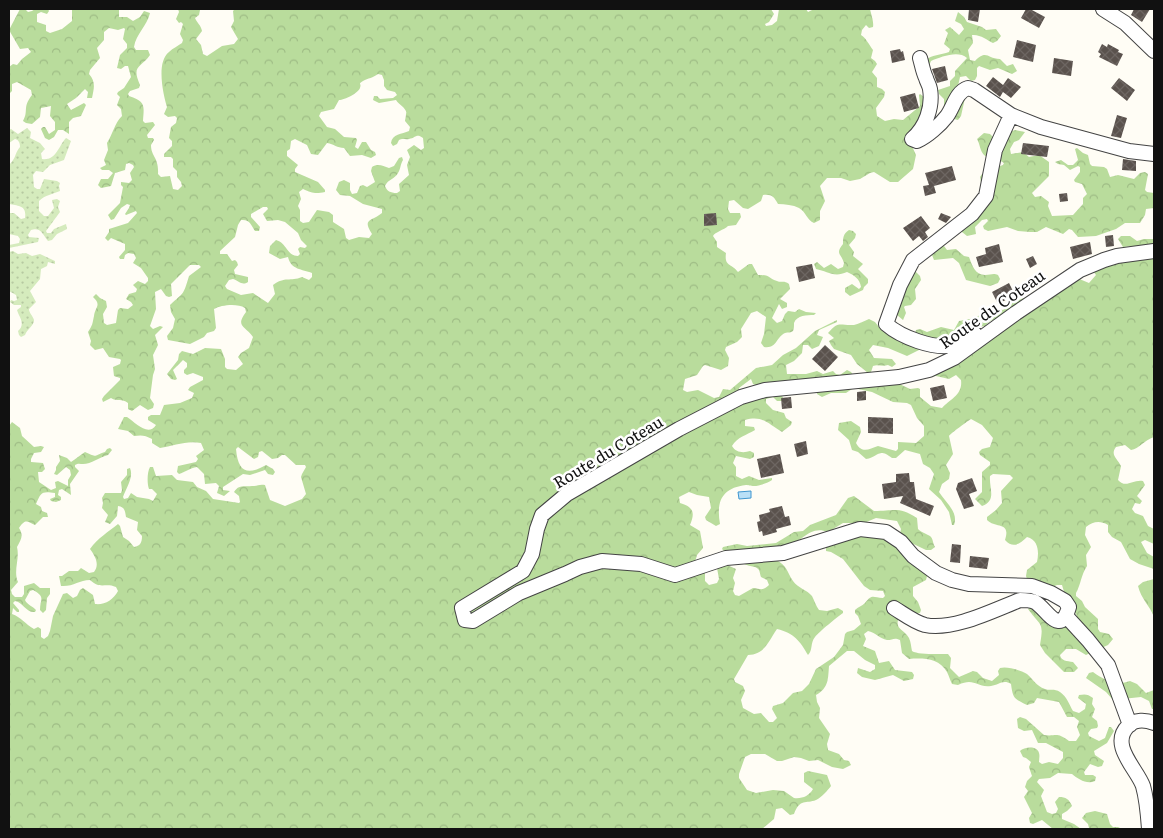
<svg xmlns="http://www.w3.org/2000/svg" width="1163" height="838" viewBox="0 0 1163 838" font-family="Literata,serif">
<style>
.grass{fill:url(#grass-dots)}
.forest{fill:url(#forest-crowns);fill-rule:evenodd}
.water{fill:#b9e0f7;stroke:#3f96cf}
.building{fill:url(#building-cross-hatch)}
.lines{fill:none;stroke-linecap:round;stroke-linejoin:round}
.minor-casing{stroke:#444;stroke-width:16}
.minor{stroke:#fff;stroke-width:14}
.labels{text-anchor:middle;stroke-width:5;stroke-linejoin:round;paint-order:stroke}
.street-label{font-size:16px;fill:#111;stroke:#fff}
</style>
<defs>
<pattern id="grass-dots" width="8" height="8" patternUnits="userSpaceOnUse" patternTransform="scale(1.25)"><rect width="8" height="8" fill="#d5ebbd"/><path d="M2 2h.1M6 6h.1" fill="none" stroke="#b6c8a1" stroke-width="1.8" stroke-linecap="round"/></pattern>
<pattern id="forest-crowns" width="20" height="18" patternUnits="userSpaceOnUse" patternTransform="scale(1.25)"><rect width="20" height="18" fill="#b9dc9c"/><path d="M2 6a3 3 0 1 1 6 0M12 15a3 3 0 1 1 6 0" fill="none" stroke="#9ebc85"/></pattern>
<pattern id="building-cross-hatch" width="8" height="8" patternUnits="userSpaceOnUse" patternTransform="scale(1.25)"><rect width="8" height="8" fill="#5a524d"/><path d="M0 0l8 8M0 8l8-8" fill="none" stroke="#6d6662"/></pattern>
</defs>
<rect width="100%" height="100%" fill="#fffdf5"/>
<path class="grass" d="M27 128 31 132 30 138 40 143 45 149 41 153 42 159C56 161 58 147 66 138L71 141 64 160 50 165 43 172 36 171 33 175 34 187 37 189H40L44 179 57 181 60 183 59 186 60 191C53 194 45 195 39 201V211L44 216H48L54 208 52 200 57 199 60 201 58 207 60 212 46 231 47 233H51L54 229 66 224 67 229 57 234 52 240 48 241C43 235 41 227 31 230L28 235 29 237 39 238 38 242C28 244 19 246 9 248V245L19 243 20 239 18 236 9 234V213H14L21 219 25 218C27 205 18 206 9 204V165C17 157 14 154 20 147 20 143 19 140 15 139L9 143V130L11 129 18 134Z
M13 251 18 254 26 253 32 256 40 254 55 261V264L48 262 47 266 41 269 40 279 30 291 36 302 29 309C29 313 33 316 34 320 34 326 27 329 25 335L21 337 19 335 18 331C26 324 19 317 17 310L21 307V305H14L10 302 11 300 14 301 17 300 16 295 9 291V252Z"/>
<path class="forest" d="M20 9H25L28 12 32 11 35 9H48L49 11 47 14 41 12 37 14V22L46 25V31L50 33 62 29 72 21V9H119V17H127L133 21 140 17 144 11 150 13C147 26 136 34 134 47L136 50H148L150 55C141 68 131 65 140 85L139 88 130 91 128 94 129 96C146 102 144 105 143 121L145 123 153 122 155 125 147 135 148 138H153L154 140 151 145C151 157 159 157 158 174L161 177 170 176 173 189 178 190 182 186 181 182 177 177V171L173 167V159L171 157H164V154L172 146V141L169 138 171 127 176 123 177 118 175 116 168 117 164 114 167 107C163 94 156 62 169 52 173 48 178 46 182 43L183 40 180 34 183 24 181 22 179 23 176 19 179 12 178 9H199L200 10 199 15 195 18C197 23 201 25 202 31L196 39 201 45 203 54 207 56 222 46 234 44 238 39 231 27 234 21 233 11 235 9H771L774 14 769 22 765 24 766 26 772 25 777 21 779 9H806L808 12 814 9H870C871 14 874 22 873 27L869 28 866 25 862 30 861 35C867 39 869 45 873 50L871 58 875 61 877 64 872 72 877 78V87L882 89 885 92 884 97 876 108 877 116 885 121 894 119 903 120 920 106 919 95 920 94 927 99 911 144 916 155 913 169 898 182H890L874 172 870 173 860 179 850 181 841 178H827L820 186 825 201 820 211V220L814 223C807 220 806 212 799 208 793 205 785 204 778 204 774 197 772 194 763 195L761 201 748 209 743 208 734 200 729 201 728 209 730 213H740L741 217 736 225 728 226C724 230 715 232 713 236L717 242V247L726 253C724 267 732 263 738 272L749 264H752L758 275C772 275 767 278 777 281 782 283 784 280 789 284L790 289 780 299 787 303V307L782 309 779 304 772 318 777 323 782 321 785 314 788 311 795 312 799 309 806 312 816 313 814 315C807 315 797 315 794 323 794 326 794 329 793 331 791 333 788 332 785 333 776 337 777 349 764 347L761 343 764 334 766 317 757 311 751 313 741 329 742 337 737 342 726 347 725 350 729 358 728 366 721 370 705 365 703 366 697 375 685 379 683 390 687 392 698 390 714 398 719 397 723 389 730 390 756 368 772 365 783 355 796 348 815 331 837 320V322L819 330 817 335 823 337 819 346 812 349 808 345H803L802 353 794 361 786 365 787 374H806L817 371 823 374 833 371 836 374 840 375 847 370 851 372 854 376 891 380 910 389 918 388 920 389V397L931 406 942 408C950 399 963 395 961 380L956 375 949 379 936 376 927 377 984 341H991L998 331 999 318 990 321 985 326 978 327 967 335 949 342 940 337 934 340 915 333 916 330 920 329 927 332 941 327 954 330 959 321 975 318 992 307 1003 310 1013 302 1029 296 1034 299 1053 296 1077 278 1089 283 1096 275 1093 271 1104 265 1154 255V437C1144 440 1139 449 1131 450L1125 445 1116 447C1110 455 1117 458 1121 466L1118 480C1126 489 1133 479 1143 481L1145 485 1137 496 1142 501 1140 504 1135 503 1132 509 1135 513 1143 516 1148 526 1154 529V544L1145 540 1141 542 1147 553 1154 557V569L1139 564 1130 559 1121 542 1112 537 1108 532V525C1099 520 1093 522 1086 527L1085 535 1091 547 1086 555 1087 566C1081 575 1081 584 1076 593V596L1082 601 1085 607 1098 619V629L1100 632 1109 634 1113 639 1108 645 1086 655 1076 649H1066L1060 655C1061 661 1067 661 1073 662L1078 668 1074 672H1064L1045 653 1040 645C1044 621 1041 627 1028 609L1031 607 1063 626H1071L1077 620V616L1065 595 1062 585H1057L1052 587 1027 579 1026 576 1027 570 1037 562C1039 553 1039 540 1027 537 1020 544 1013 549 1005 540 1011 521 996 529 987 520V517L996 510 1002 503 1001 491 1013 478 1010 475 993 474 990 476C989 489 997 500 982 506L975 499 982 492V472L990 465V462L980 455 979 452 982 449 990 447 993 438 982 425 971 419C968 421 951 433 949 436L953 454 946 465 950 473 949 479 942 484 939 492C945 502 959 512 954 525H952L949 512 941 500 929 489 934 474 930 468 923 464 920 454 905 450 896 458H892C878 447 879 457 866 459L858 452 852 450 849 440 838 430 839 423 851 421 860 427 861 432 856 443C862 454 869 449 878 446L896 451 898 449V442L916 443 924 436V426L917 418 911 405 907 403 893 402 872 392 858 389H852L846 393H831L822 397 817 394V390L777 382 756 385 753 384 751 379 739 388 738 394 778 393 783 397 782 401H777L773 397 766 399V403L773 410 784 413 786 418 792 422 791 425 782 432C768 424 763 415 745 420V426L754 427 755 430C747 435 737 437 732 446 736 453 744 453 750 451L754 453V457L750 459 736 456 733 463 736 467V476L742 479 749 476 759 480 772 478V480C768 483 759 486 754 486 750 486 749 485 746 485 722 488 716 501 720 524L716 526 706 520 705 517 711 508 709 497 697 495 689 492 679 497 680 503C694 507 695 513 690 525L700 531 703 548 697 555 695 562 705 573V581L709 585 717 583 719 579 717 568 727 565 736 569 733 578 735 583 733 591 735 595 739 596 753 588C761 589 763 591 769 585L767 580 761 577C760 575 760 572 759 570 756 565 747 567 743 563L776 560C787 565 787 572 793 581 798 588 807 590 812 596 814 600 816 606 819 610L827 611 838 608 843 611V613C836 618 820 631 815 637 810 643 813 650 808 655 800 641 794 633 777 629 768 642 765 654 748 655L734 679 735 682 743 686 745 691 741 700 743 708 754 714 761 713 769 722H773L777 718 772 709 773 706 783 703 793 693 802 691 809 684 816 669 834 657 843 645 845 634 847 632 854 630 861 624 858 616 855 613V610C858 607 862 606 865 603 872 594 872 597 883 598L885 596 883 591 870 590 864 586 843 559 831 552 826 551V545C843 540 862 533 880 538 895 541 915 562 928 572L926 580 913 587V596L918 602 921 610 920 613 899 617C894 630 904 629 909 638 911 642 911 647 912 651 918 655 939 654 948 654L951 658 950 668 959 677 973 671 977 672 983 678 992 681 999 675 998 671 1000 668C1007 666 1020 670 1027 674 1033 679 1036 686 1045 689 1050 691 1054 688 1060 692 1067 697 1069 704 1073 711L1079 713 1085 709 1086 704 1078 698 1079 695C1085 694 1088 694 1093 698L1092 704 1095 709 1092 717 1097 721 1098 726 1097 728 1091 729 1088 733 1089 736 1099 741 1105 738 1109 727H1111L1114 731 1107 743 1094 751 1095 755 1104 761 1102 766 1098 767 1090 764 1084 772 1085 775H1093L1096 777 1095 781C1087 785 1078 779 1072 774L1058 773 1050 778 1039 779 1037 782 1044 790 1041 796 1047 812 1052 814 1056 813 1058 809 1055 802 1059 797C1066 797 1069 799 1072 806L1067 811 1062 814V819L1074 824 1081 829H1053L1042 820 1033 824 1030 823 1029 818 1032 813 1024 797 1028 791 1025 787 1027 781 1032 776 1029 767 1031 762 1026 758 1023 757 1020 751C1024 747 1037 745 1039 753 1040 756 1039 759 1039 762L1042 764 1049 762 1058 764 1063 758V752L1046 743H1038L1032 730 1024 731 1018 728 1017 719 1020 717 1026 719 1044 735C1056 737 1056 731 1069 741H1076L1080 735 1077 727 1079 721 1074 717H1067L1059 702 1037 698 1034 703 1027 705C1013 698 1013 698 1011 684 1003 679 999 685 991 686 976 688 975 677 958 685L952 684C950 680 949 676 947 672 939 658 923 658 909 659L902 653 900 640C894 637 893 640 887 640 880 639 875 632 868 631L864 634 866 639 863 646 875 651 879 663 889 661 895 670 912 672 914 675 913 679 904 681 893 675 875 680 862 677 857 673 858 668 870 672 875 669V665L865 660 854 651H847L829 666C828 678 829 688 816 695L817 702 820 708 819 718 830 734 827 744 828 750 839 754 844 760 849 761 851 765 843 769 832 767 818 760 809 761 801 758 794 757 782 761H777L765 754H751L745 757 739 774V778L747 790 756 793 773 790 784 791 794 798C802 799 809 796 813 789L804 782V773L808 771 827 775 831 786C828 790 821 798 816 800 806 804 800 798 794 814L790 815 782 808 776 809 774 819 762 829H9V426L12 422 20 428 22 436 34 447 41 446 44 447 41 452 34 453 31 459V462L43 463 45 469 42 472H38L39 482 51 490 56 488 55 482 58 481 68 486V480L71 475 70 470 66 467 57 475 54 474 56 470V467L60 461 59 455 67 458 71 462C76 459 80 455 85 452 99 458 92 456 105 452L107 449 110 448 112 450 108 455C100 457 91 464 83 464 80 464 78 463 75 465V467L79 471 70 484 71 495 62 489 59 490 58 495 61 497V500L56 502 51 501 50 499 55 497V493C42 491 41 492 36 504L41 507 42 511 47 513 48 517H43L35 525C27 522 26 518 19 528 24 536 21 539 17 547 20 559 13 571 18 582L11 590 12 594 15 597H22L24 594V586L34 583 40 588H50V594L47 598 46 610 43 613 40 610C40 599 46 597 33 590L30 591 25 600C27 605 33 606 36 610L35 612C26 613 23 602 15 601L13 603 19 610V612H17L13 608 12 614C21 617 25 624 34 629L38 627 41 629V637L44 639 48 636 50 631 53 616 63 594 67 593 73 598 77 596 80 590 83 588 93 595 95 604C105 605 113 600 118 591L116 587C105 582 101 590 90 580 79 580 73 587 61 586L59 576H62L69 571H78L81 568 89 573 94 572C100 564 95 556 90 549 98 538 108 532 118 524L120 526 123 537 129 541 134 547C140 546 142 543 142 536L137 530 138 522 126 517C125 511 125 507 118 506L117 516 110 524 105 522 108 515 102 508 103 503 102 498 105 493H121L122 490 121 482 127 475V469L130 468C134 477 126 488 123 497L124 499 128 498 131 493 137 497 149 499 153 501 157 494 152 489H149C147 484 147 472 150 467H153L156 476 172 475 177 480 193 482 197 487 206 491 213 499 239 503 240 502 239 496 234 492C239 484 244 487 252 486 258 486 259 484 265 485L270 500 285 506 302 499 306 494 301 477 302 474 306 467 305 465H296L285 455H282L278 458 272 459 262 451 259 452 258 457 254 459 238 447 236 449C238 472 247 476 266 465L273 469 275 472 273 475 268 474 265 470 250 475 243 474 223 487V490L230 491 224 496 217 493 219 486 216 483 205 484 204 474 197 467C190 468 185 472 179 474L177 472 178 466 196 462 198 459 196 456 204 450 201 443C187 440 173 446 160 448L152 443V439C145 435 141 435 134 436L128 431 118 429 124 417H127C136 423 148 437 156 425L148 420V417L151 415H160L164 405 180 403 192 398 194 393 188 390 190 387 203 380V377L193 373 187 375 184 373V370L187 367V363L183 360 173 370 177 379 175 380 171 379 167 374 178 360 179 354 182 351 193 354 205 348 221 349 225 359V367L227 369 236 370 243 364 238 357 241 353 249 348 253 337C245 325 235 327 246 312L245 308C237 303 221 305 214 309L216 328 214 331 207 333 204 337 190 344 168 340 167 336 173 328 175 319 171 312 170 305C184 292 183 296 189 276L201 267 199 265H190L171 284 172 296 169 297 166 296 161 289 155 292 156 309 150 326 153 329 160 326 163 327 155 335 158 345 153 355 155 369 153 375 150 398 154 404 153 408 148 410 140 405 132 411 128 409V403C122 398 117 402 111 398L103 402 102 399 104 396 120 380V378L114 376 113 367 120 364 121 360 120 359 109 357 103 348 95 350 90 345 91 341 88 332C93 324 92 325 94 316 95 307 102 305 93 297L96 294 100 298 106 301 107 307 103 314 104 323 107 325 116 323 118 310 120 308 128 309 133 305 131 302 126 299 129 294 136 292 137 289 133 285 138 281 145 284 148 281V278L141 268 133 263 136 258 134 254 128 253 125 255 124 259H120L119 257 125 250V244L111 238 108 241 105 238 109 232V229L128 223 137 213 136 211 126 215 125 214 129 208 130 205 127 204 121 208 114 219 111 220 108 215 120 203 123 187 121 185V182L129 183 132 180 130 173 134 167 133 165 129 163 126 164 125 170 115 173 111 186 101 188 98 185 101 179H108L113 173 109 170H102L100 168 106 165 104 160 108 150 107 143C113 134 114 124 122 116L121 109 117 105 120 97 117 94 118 92 124 88 131 77 128 66H125L121 69 117 68 120 55 127 48V44L123 39 125 29 124 28 118 30 109 28 104 32V40L97 48 100 58 90 70 89 74C96 82 94 88 92 98H87L88 92 85 89 76 98 67 104 71 110 84 103 86 105 81 116 73 118 69 122V134L63 130H58L54 137 49 140 45 138 41 129 43 127H45L49 134 55 130V122L50 116 51 106 41 108 40 117 32 124 26 123 23 121C29 110 22 108 32 95L31 90 17 82 12 84V91L9 94V67L13 64 17 65 22 59 31 52 28 48 20 49 9 30ZM378 74 382 75 384 80V86L387 90 395 92 397 95 393 98 380 99 377 96H374L373 100 379 103 396 100C399 105 408 109 406 114 406 117 405 119 405 121L410 127 409 131C402 134 392 134 391 143L393 146 397 144 399 140C403 138 405 140 409 139 416 138 416 133 423 138L424 148 421 150 414 145 407 150 410 157 407 165 409 175 399 184 400 191 397 193C390 193 387 191 385 186 388 179 395 179 398 173 401 168 400 165 403 160L402 157 399 158 394 166 389 168C383 166 378 163 372 167L371 171 375 182 367 187 363 185 360 186 357 193 352 194 350 190V183L344 180 339 182 336 190 340 195 350 196 363 204 382 209V213C371 222 362 218 372 234L369 238 359 237 349 240 346 238 344 229 333 222V215L329 212 317 210 309 222 303 223 300 221V210L298 206 301 199 299 192 303 189C312 193 315 194 325 192V190L318 182 295 172V169L298 165 287 156V151L290 149 291 141 295 139 307 145 311 154 318 155 327 143C334 144 337 148 344 148L350 156 362 155 371 158 376 155 375 152 371 150 366 142H362L358 149 355 147 357 140 356 138 344 137 335 129 327 127 319 116 321 112 334 109 339 100C345 100 358 93 360 88 362 82 357 85 363 81 368 78 373 78 378 74ZM263 207H267L268 209 263 214 267 221 278 220 285 222 298 233 301 240 307 246 305 248 300 247 298 249 300 254 298 256C287 256 287 243 276 240L270 246 269 253 280 259 288 257C291 270 302 269 312 273V277L309 280 302 277C290 282 285 276 273 285L275 294 268 303 253 293 241 295 227 289 225 286 229 280 233 279C239 281 242 286 248 282V277L235 274 234 270 238 265 237 262 235 260 232 261 227 254H220V251L235 237 238 225 241 220C250 219 251 225 255 231H259L260 227 251 217V214Z
M958 12 964 17 967 22 982 27 986 30 996 29 1001 36 997 41 993 43C987 40 980 34 972 35L973 43 968 50 970 60 975 61C987 49 987 59 1000 59L1007 66 1013 64 1017 71 1012 74 998 68 990 70 979 66 977 68V76L975 80 971 81 966 76 960 77 958 86 953 92 965 98 961 116 958 120 954 119 949 108 944 105V99L939 94 938 90 950 86V81L955 76V71L967 58C958 50 941 57 931 61L928 68 926 60C931 55 941 55 949 52L950 49 944 44 948 33 945 30 950 27 959 35 964 29 961 24 955 21Z
M1015 130 1025 132 1019 140 1014 142 1010 149 1011 154 1023 152 1029 157 1039 155 1049 162V176L1032 193 1035 197 1041 196 1049 202 1048 206 1052 216 1073 215 1083 204V198L1087 194 1082 184 1075 182 1074 180 1080 172V167L1078 166 1070 170 1064 165 1058 164 1055 162 1061 160 1068 165H1073L1078 160 1075 149 1077 148 1083 153 1088 155 1090 164 1092 166 1104 167 1107 169 1110 177 1118 175 1134 179 1140 173 1145 172 1148 174 1145 190 1147 192 1154 193V208L1146 209 1145 215 1140 223H1125L1116 229 1096 236 1078 237 1072 230 1069 229 1063 234 1046 227 1037 232H1030L1018 231 1007 227 988 231 984 229 983 226 988 221 987 219 982 220 975 227 976 234 967 236 962 232 961 228 965 225H971C979 214 986 204 994 193L993 190 982 188 980 177 982 174C990 174 995 167 1003 165L1004 163C998 158 989 160 984 155 980 151 980 144 977 139L984 133 990 134 994 138Z
M849 230 853 231 856 234 855 238 849 245 854 252 853 256 863 264 858 269 868 279V283L864 287 863 290 850 296 845 292V288L852 284 859 289 861 287C860 279 854 275 847 272 834 278 827 271 816 269L814 264 817 262 824 268 831 264 838 269 843 267 844 263C841 253 835 254 843 244 843 238 843 234 849 230Z
M1121 236H1130L1137 241 1144 239H1154V247L1137 249 1133 246 1123 247 1118 239Z
M944 246 947 250 956 249 964 256 969 257C972 265 975 275 985 275 991 275 993 273 998 275L1000 279 998 283 990 286 966 280 959 263 953 258 934 260 932 255 940 247Z
M915 271 920 276 921 280 915 289 916 299 911 305 905 306 904 307 906 313 903 320 897 315V312L911 272Z
M869 319 875 322 879 327 886 328 921 347V349L907 356 888 348 873 345 869 350 874 358 892 359 896 364 892 367 888 365C882 367 878 364 873 366L871 372 868 373 857 364 851 355 834 349 831 345 829 341 834 338 828 333C839 320 840 326 854 325 858 324 864 321 869 319Z
M854 496 874 511C895 511 898 506 917 518L918 529C922 533 930 535 931 537 933 539 933 544 935 547L931 550H926L903 539C900 536 900 533 901 529L897 521 876 518 864 523H843L828 532C809 525 803 542 786 547 771 551 743 551 726 553L722 549 723 547 737 544 747 546 776 543 794 532 803 531 810 525 836 515 848 498Z
M1154 579V617C1150 606 1141 599 1138 586L1143 582Z
M1093 672C1104 680 1116 686 1130 681L1137 684 1146 693 1154 690V709H1152L1149 701 1141 697 1113 700 1106 692 1086 678 1089 673Z
M1095 811 1107 814 1110 824 1113 827H1118L1122 829H1085L1089 828 1088 824 1082 818 1086 813Z"/>
<path class="water" d="M751 491V498L739 499 738 492Z"/>
<path class="building" d="M969 9H980L978 22 968 20Z
M1026 9H1030L1045 17 1039 28 1021 18Z
M1134 9H1150L1142 22 1131 15Z
M1017 40 1036 45 1033 62 1013 57Z
M1102 44 1107 47 1108 44 1119 50 1118 52 1123 54 1117 66 1099 57 1101 54 1098 52Z
M900 49 901 52 903 51 905 60 892 63 890 51Z
M1054 58 1073 61 1071 76 1052 73Z
M945 66 948 80 937 83 932 69Z
M993 77 1003 85 1008 78 1021 87 1011 98 1003 92 1000 97 986 86Z
M1119 78 1135 90 1127 101 1111 88Z
M915 93 919 108 904 112 900 97Z
M1117 115 1127 118 1121 138 1111 136Z
M1023 143 1049 146 1047 157 1021 154Z
M1123 159 1136 161V171L1122 170Z
M952 166 956 180 934 186 936 193 925 196 923 186 929 185 925 173Z
M1067 193 1068 201 1060 202 1059 194Z
M716 213 717 225 704 226V214Z
M941 213 951 217 946 223 938 219Z
M921 216 930 228 925 232 928 237 923 241 919 236 913 241 903 228Z
M1113 235 1114 246 1106 247 1105 236Z
M1090 242 1092 254 1073 259 1070 247Z
M999 244 1003 262 979 267 976 257 986 254 985 248Z
M1033 256 1037 264 1030 268 1026 259Z
M812 264 815 278 799 282 796 267Z
M1009 283 1015 295 998 304 992 292Z
M825 345 838 357 825 371 812 359Z
M944 385 947 398 933 401 930 388Z
M866 391V400L857 401V392Z
M791 397 792 408 782 409 781 398Z
M868 417 893 418V434L868 433Z
M806 441 808 454 797 457 794 444Z
M780 454 784 473 761 478 757 459Z
M909 473 910 482H914L916 499 934 506 930 516 900 503 903 496 884 499 882 484 896 482V474Z
M972 478 977 491 969 494 974 506 964 509 956 489 958 483Z
M782 506 785 517 789 516 791 525 776 529 777 532 763 536 762 531 759 532 757 522 760 521 759 515 770 512 769 509Z
M952 544 961 545 960 563 950 562Z
M970 556 989 558 987 569 969 567Z"/>
<g class="lines">
<defs>
<path id="minor" d="M1103 9 1125 23 1154 51
M920 58C922 65 923 72 926 78 927 82 929 84 930 89 933 107 926 127 912 139L917 141C928 136 940 125 947 116 954 106 956 92 968 88L974 90 1011 115 1041 127 1129 151 1154 154
M975 334C970 339 961 344 954 345 934 350 901 337 886 324L900 285 913 260 972 214 986 196 995 150 1011 115
M894 608C904 614 914 622 925 625 953 631 994 610 1020 600 1025 600 1030 600 1035 602 1047 609 1060 638 1069 607L1065 601 1051 593 1032 586 969 584 952 580 936 573 913 556 901 542 886 532 860 529 783 553 726 558 675 575 641 564 602 561 580 567 565 574 519 593 473 621 465 620 462 608 523 571 532 554 537 529 542 515 567 494 679 429 741 397 765 390 899 377 929 370 954 358 1016 313 1080 270 1104 260 1117 256 1154 251
M1066 616 1088 640 1108 665 1130 725
M1149 829C1148 815 1147 800 1143 786 1137 769 1109 745 1128 726 1135 719 1146 720 1154 723"/>
</defs>
<use href="#minor" class="minor-casing"/>
<use href="#minor" class="minor"/>
</g>
<g class="labels">
<g class="street-label">
<text transform="translate(992 309) rotate(-35)" y="6">Route du Coteau</text>
<text transform="translate(608 452) rotate(-31)" y="6">Route du Coteau</text>
</g>
</g>
<rect width="1163" height="838" fill="none" stroke="#111111" stroke-width="20"/>
</svg>
